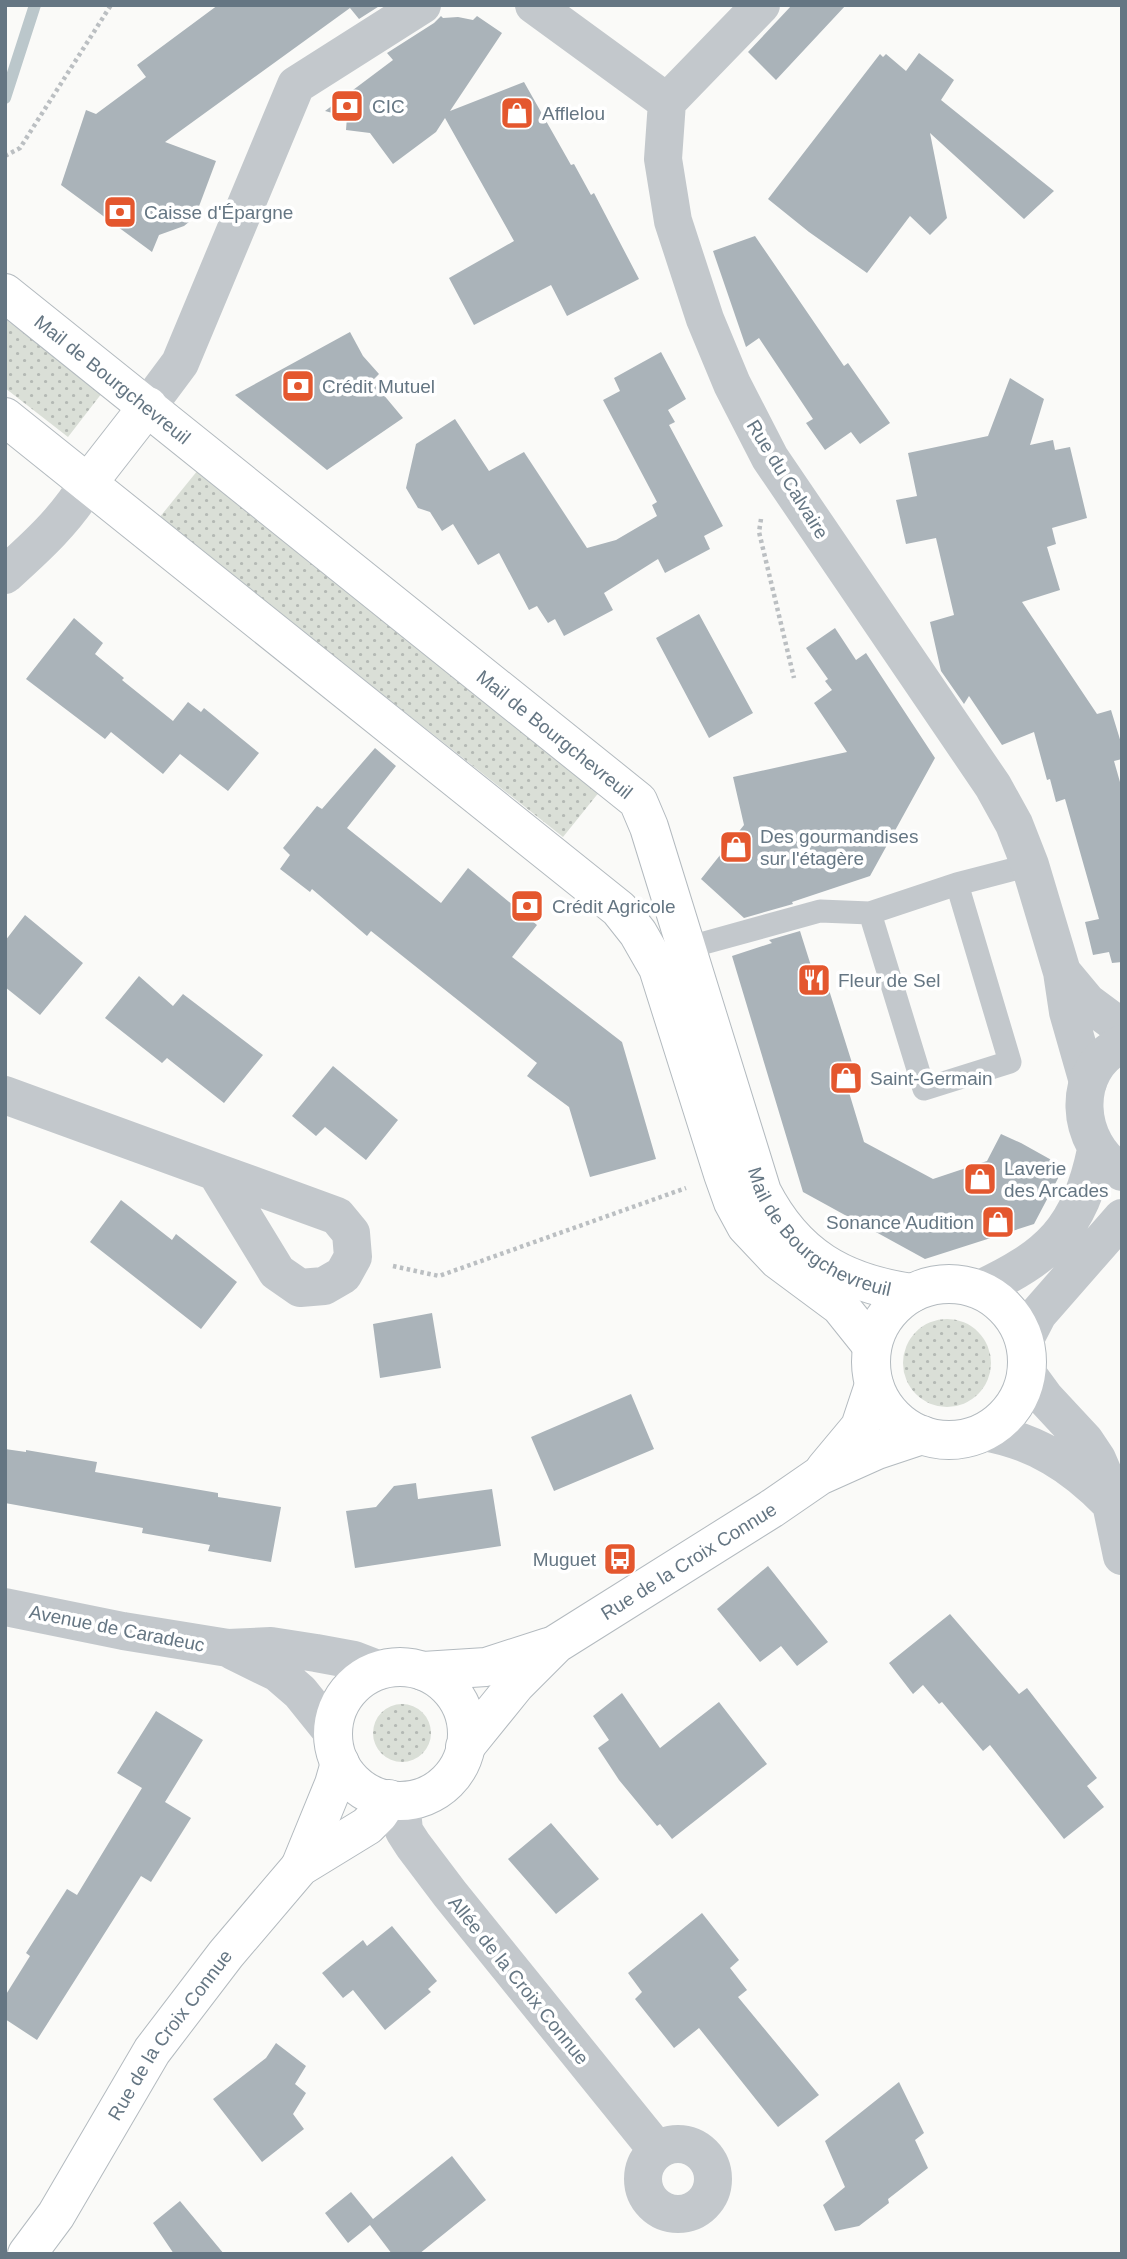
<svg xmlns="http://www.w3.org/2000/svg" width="1127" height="2259" viewBox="0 0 1127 2259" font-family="Arial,sans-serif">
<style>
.grass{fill:url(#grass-dots)}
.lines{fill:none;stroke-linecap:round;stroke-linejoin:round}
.stream{stroke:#bbc7cb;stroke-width:12}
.building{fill:#aab3b9}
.secondary-casing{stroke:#b3babf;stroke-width:40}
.path{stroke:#bbbfc2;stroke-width:4.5;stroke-dasharray:3.5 3.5;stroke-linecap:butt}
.service{stroke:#c3c8cc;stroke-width:23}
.minor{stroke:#c3c8cc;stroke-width:38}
.tertiary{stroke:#c3c8cc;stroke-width:38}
.secondary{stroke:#fff;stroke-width:38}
.labels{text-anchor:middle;stroke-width:7;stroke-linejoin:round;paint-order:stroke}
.poi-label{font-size:19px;fill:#657683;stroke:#fff;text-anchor:start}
.street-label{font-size:19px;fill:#657683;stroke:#fff}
</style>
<defs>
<pattern id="grass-dots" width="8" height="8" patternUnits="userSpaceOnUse" patternTransform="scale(1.75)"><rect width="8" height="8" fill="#dadfd7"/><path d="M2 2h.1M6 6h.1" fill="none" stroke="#b4b9b4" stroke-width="1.8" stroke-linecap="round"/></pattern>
</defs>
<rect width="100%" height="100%" fill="#fafaf8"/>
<path class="grass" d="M5 319 102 393 68 437 5 388Z
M198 470 600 791 563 837 159 518Z
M903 1363a44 44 0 1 1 88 0a44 44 0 1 1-88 0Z
M373 1733a29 29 0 1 1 58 0a29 29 0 1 1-58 0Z"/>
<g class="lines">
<path class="stream" d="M5 98 35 5"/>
</g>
<path class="building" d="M218 5H381L359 19 350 8 165 142 216 161 195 217 184 226 159 235 152 252 61 185 86 110 96 114 146 77 137 65Z
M792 5H846L776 80 748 52Z
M441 16 443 18 458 17 473 20 477 16 502 33 450 111 524 82 571 165 574 164 591 195 594 193 639 279 567 316 551 285 474 325 449 278 514 241 445 118 436 132 393 164 370 133 346 130 347 117 325 111 393 60 387 53 434 23Z
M919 53 954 80 941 100 1054 191 1024 219 930 133 947 218 930 235 910 216 867 273 809 232 768 199 880 54 883 57 886 54 906 71Z
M755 236 844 366 848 363 890 423 860 444 851 432 825 450 806 423 813 419 759 338 746 347 713 251Z
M350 332 363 356 379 374 372 381 403 418 327 470 235 395Z
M661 352 686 399 668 410 675 422 669 425 723 526 704 536 710 549 665 573 658 559 604 593 613 610 564 636 555 619 548 623 537 606 529 610 499 553 478 565 453 524 442 531 430 512 418 508 406 488 416 444 455 419 489 471 524 452 587 548 616 540 657 516 652 505 657 502 603 400 620 391 614 378Z
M1010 378 1044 399 1030 445 1053 440 1055 450 1070 447 1087 518 1052 528 1056 544 1047 547 1060 590 1022 602 1097 714 1111 710 1122 746V759L1114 761 1122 789V962L1112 963 1109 952 1093 955 1085 922 1099 919 1065 799 1056 802 1050 779 1047 780 1034 732 1002 745 969 696 964 704 941 671 930 622 954 615 936 538 906 544 896 500 917 496 908 453 988 436Z
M699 614 753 713 709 738 656 638Z
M74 618 103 643 95 654 124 678 122 680 173 721 188 702 201 712 204 708 259 753 228 791 180 754 163 774 111 732 105 739 26 679Z
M835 628 856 660 866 653 935 758 870 876 792 902 793 904 744 918 701 879 744 825 733 777 847 752 814 703 832 690 825 681 828 679 806 648Z
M375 748 396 766 347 828 441 903 468 868 537 925 512 957 622 1042 656 1159 590 1177 569 1107 527 1076 537 1063 371 931 367 936 312 889 310 892 280 869 290 855 283 848 317 806 322 809Z
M25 915 83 963 40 1015 5 987V941Z
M800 931 812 969 823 971 859 1085 848 1089 864 1142 933 1179 987 1161 1001 1134 1021 1143 1064 1167 1034 1224 925 1259 803 1192 732 956 772 943 769 940Z
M139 976 173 1006 183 994 263 1055 224 1103 167 1058 162 1063 105 1018Z
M333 1066 398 1120 366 1160 325 1127 316 1136 292 1116Z
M121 1200 172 1240 176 1234 237 1282 201 1329 90 1242Z
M432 1313 441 1368 380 1378 373 1324Z
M631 1394 654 1449 554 1491 531 1437Z
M5 1449 26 1452V1450L97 1462 95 1472 218 1493V1497L281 1507 271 1562 208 1551 210 1545 142 1533 143 1528 5 1503Z
M416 1483 418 1499 492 1489 501 1546 355 1568 346 1511 376 1507 394 1486Z
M768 1566 828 1642 797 1666 781 1646 760 1662 717 1609Z
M950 1614 1019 1694 1027 1688 1097 1778 1087 1786 1104 1807 1064 1839 990 1745 983 1751 942 1702 939 1704 923 1685 913 1694 889 1663Z
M622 1693 660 1748 719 1702 767 1764 672 1839 660 1824 657 1826 619 1780 598 1748 609 1740 593 1716Z
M156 1711 203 1740 165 1802 191 1818 151 1882 141 1876 37 2040 5 2019V1996L30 1956 26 1953 67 1889 77 1895 142 1788 117 1773Z
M551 1823 599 1879 556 1914 508 1859Z
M702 1913 739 1960 730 1968 747 1990 738 1997 819 2095 778 2127 699 2028 674 2048 635 1999 642 1992 628 1973Z
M392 1926 437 1981 428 1989 431 1992 385 2030 353 1990 343 1998 322 1973 363 1940 367 1946Z
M276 2043 306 2066 295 2084 306 2093 293 2114 304 2129 262 2162 213 2099 266 2058Z
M899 2082 924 2133 915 2140 928 2168 888 2199 889 2203 859 2226 835 2231 823 2205 845 2187 825 2141Z
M452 2156 486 2200 419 2254H392L370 2225 348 2243 325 2213 351 2192 373 2219Z
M180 2201 224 2254H174L153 2223Z"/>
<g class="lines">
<defs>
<g id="secondary">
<path id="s1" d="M5 293 638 801 649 827 762 1192C795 1256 842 1283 912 1293"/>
<path d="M5 417 619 909 638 933 658 968 723 1174 733 1202 746 1226 778 1260 840 1306 872 1346"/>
<path d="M88 483 148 406"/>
<circle cx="949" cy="1362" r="78"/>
<path d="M825 1469 860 1427 874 1385"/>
<circle cx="400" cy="1734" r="67"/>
<path d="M423 1671 486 1667 548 1647"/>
<path id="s2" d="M465 1747 516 1684 556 1644 771 1509 819 1476 877 1450 922 1435"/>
<path d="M300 1867 334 1784 340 1763"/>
<path id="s3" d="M27 2254 56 2215 152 2051 226 1954 300 1867 367 1826 379 1814 389 1799"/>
</g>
</defs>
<use href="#secondary" class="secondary-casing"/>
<path class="path" d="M5 156 20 148 111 5
M761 519 759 532 794 678
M393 1266 439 1276 686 1188"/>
<path class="service" d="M870 913 924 1089 1010 1062 957 884
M686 948 820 911 870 913 957 884 1030 865"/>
<path class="minor" d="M534 5 667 102
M667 102 663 159 673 221 705 319 732 384 770 458 993 786 1014 824 1030 865 1062 972 1068 1012 1088 1082
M667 102 761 5
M148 406 180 363 296 85 422 5
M5 575C36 547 66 520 88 483
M1062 972 1087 1002 1122 1028
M5 1095 216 1172
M216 1172 337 1216 351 1233 353 1257 343 1275 324 1286 300 1288 277 1272Z
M5 1607 123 1631 228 1648 271 1646 316 1653 354 1660 380 1670
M233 1651 278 1673 300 1692 333 1733
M401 1801 404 1831 413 1845 450 1894 657 2150
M643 2179a35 35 0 1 1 70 0a35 35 0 1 1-70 0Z"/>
<path class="tertiary" d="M1122 1044C1069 1069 1075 1145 1122 1172
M978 1290C1049 1257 1080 1229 1096 1150
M1024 1341 1038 1314 1122 1218
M1026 1372 1045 1398 1085 1441 1097 1459 1106 1480 1122 1556
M984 1432C1035 1441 1073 1465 1109 1502"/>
<use href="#secondary" class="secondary"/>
</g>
<defs>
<symbol id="bank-square" viewBox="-11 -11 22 22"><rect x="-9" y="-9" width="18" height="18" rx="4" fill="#e4572e" stroke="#fff"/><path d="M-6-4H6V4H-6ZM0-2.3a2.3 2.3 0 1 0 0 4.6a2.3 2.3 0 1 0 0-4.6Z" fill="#fff"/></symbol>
<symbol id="shop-square" viewBox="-11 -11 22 22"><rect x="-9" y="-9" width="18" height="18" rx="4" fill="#e4572e" stroke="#fff"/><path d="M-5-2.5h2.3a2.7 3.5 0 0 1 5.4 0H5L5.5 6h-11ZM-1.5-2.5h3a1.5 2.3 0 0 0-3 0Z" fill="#fff"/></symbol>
<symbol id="restaurant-square" viewBox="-11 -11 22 22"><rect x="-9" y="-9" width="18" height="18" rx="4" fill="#e4572e" stroke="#fff"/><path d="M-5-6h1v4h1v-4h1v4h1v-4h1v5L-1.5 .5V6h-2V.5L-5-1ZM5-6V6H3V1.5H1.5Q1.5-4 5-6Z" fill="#fff"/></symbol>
<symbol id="bus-square" viewBox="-11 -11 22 22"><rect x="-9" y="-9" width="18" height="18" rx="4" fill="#e4572e" stroke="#fff"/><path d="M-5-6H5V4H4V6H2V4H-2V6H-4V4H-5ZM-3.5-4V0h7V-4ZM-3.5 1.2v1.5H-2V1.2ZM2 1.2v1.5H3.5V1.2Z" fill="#fff"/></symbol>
</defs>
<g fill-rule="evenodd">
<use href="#bank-square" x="328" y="87" width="38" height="38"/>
<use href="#shop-square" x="498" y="94" width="38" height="38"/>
<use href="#bank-square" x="101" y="193" width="38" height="38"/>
<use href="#bank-square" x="279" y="367" width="38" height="38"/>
<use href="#shop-square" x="717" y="828" width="38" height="38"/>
<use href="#bank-square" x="508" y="887" width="38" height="38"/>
<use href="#restaurant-square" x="795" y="961" width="38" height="38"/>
<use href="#shop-square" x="827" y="1059" width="38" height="38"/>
<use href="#shop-square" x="961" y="1160" width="38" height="38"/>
<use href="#shop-square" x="979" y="1203" width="38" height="38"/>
<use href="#bus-square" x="601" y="1540" width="38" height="38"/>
</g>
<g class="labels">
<g class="poi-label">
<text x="372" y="113">CIC</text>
<text x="542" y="120">Afflelou</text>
<text x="144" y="219">Caisse d'Épargne</text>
<text x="322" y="393">Crédit Mutuel</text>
<text x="760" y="843">Des gourmandises<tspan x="760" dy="22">sur l'étagère</tspan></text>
<text x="552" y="913">Crédit Agricole</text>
<text x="838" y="987">Fleur de Sel</text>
<text x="870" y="1085">Saint-Germain</text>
<text x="1004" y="1175">Laverie<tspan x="1004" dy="22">des Arcades</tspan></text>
<text x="974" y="1229" text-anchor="end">Sonance Audition</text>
<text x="596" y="1566" text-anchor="end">Muguet</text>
</g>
<g class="street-label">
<text dy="7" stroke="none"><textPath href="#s1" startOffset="138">Mail de Bourgchevreuil</textPath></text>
<text transform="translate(788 479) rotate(58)" y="7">Rue du Calvaire</text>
<text dy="7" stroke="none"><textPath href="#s1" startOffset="705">Mail de Bourgchevreuil</textPath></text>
<text dy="7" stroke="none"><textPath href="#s1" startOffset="1293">Mail de Bourgchevreuil</textPath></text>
<text dy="7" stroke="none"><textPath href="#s2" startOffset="294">Rue de la Croix Connue</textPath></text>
<text transform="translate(117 1628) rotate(11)" y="7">Avenue de Caradeuc</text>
<text transform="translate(519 1980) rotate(51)" y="7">Allée de la Croix Connue</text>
<text dy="7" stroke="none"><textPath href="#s3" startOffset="262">Rue de la Croix Connue</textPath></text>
</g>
</g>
<rect width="1127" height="2259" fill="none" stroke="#657683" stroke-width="14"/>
</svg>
